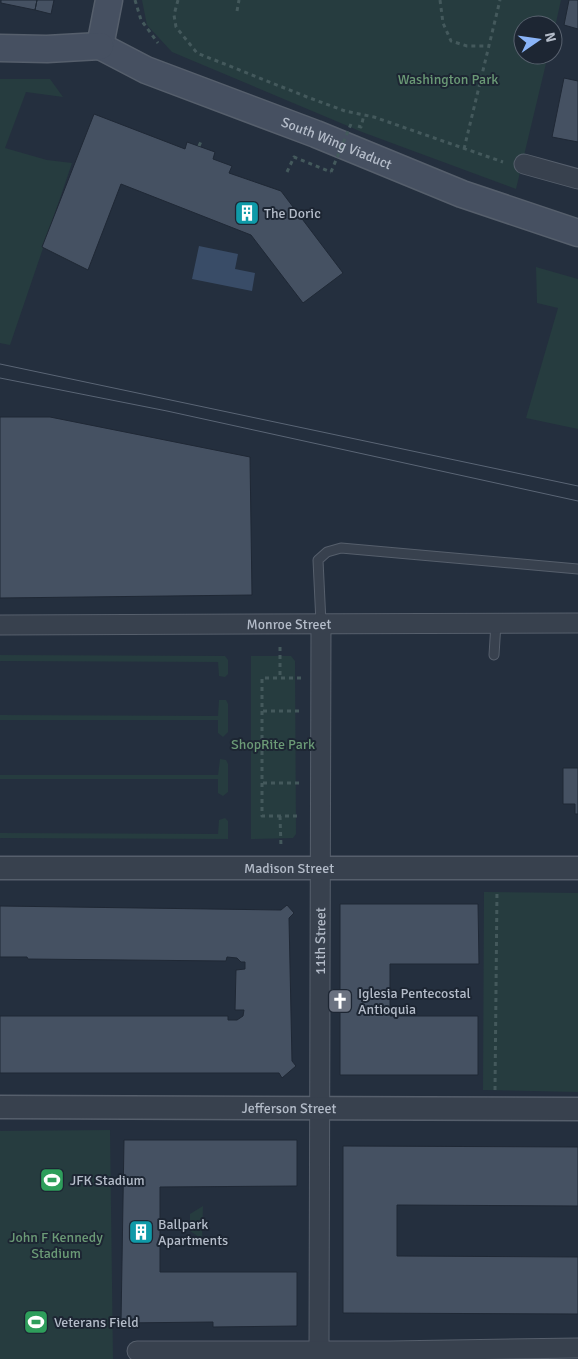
<svg xmlns="http://www.w3.org/2000/svg" width="578" height="1359" viewBox="0 0 578 1359" font-family="Signika,sans-serif">
<style>
.green{fill:#263c3f}
.water{fill:#394c67}
.building{fill:#455162;stroke:#1f2835}
.lines{fill:none;stroke-linecap:round;stroke-linejoin:round}
.service-casing{stroke:#565f6c;stroke-width:11}
.minor-casing{stroke:#565f6c;stroke-width:21}
.tertiary-casing{stroke:#565f6c;stroke-width:25}
.secondary-casing{stroke:#565f6c;stroke-width:29}
.path{stroke:#44595c;stroke-width:3;stroke-dasharray:4 4;stroke-linecap:butt}
.service{stroke:#38414e;stroke-width:9}
.minor{stroke:#38414e;stroke-width:19}
.tertiary{stroke:#38414e;stroke-width:22}
.secondary{stroke:#465061;stroke-width:26}
.tram{stroke:#5a6575;stroke-width:1}
.path-bridge{stroke:#44595c;stroke-width:3;stroke-dasharray:4 4;stroke-linecap:butt}
.labels{text-anchor:middle;stroke-width:4;stroke-linejoin:round;paint-order:stroke}
.park-label{font-size:14px;fill:#6b9a76;stroke:#1d2633}
.street-label{font-size:14px;fill:#b4bcc9;stroke:#1d2633}
.poi-label{font-size:14px;fill:#b4bcc9;stroke:#1d2633;text-anchor:start}
</style>
<rect width="100%" height="100%" fill="#242f3e"/>
<path class="green" d="M142 0H561L553 36V25H523V55H548L516 189 362 132 172 52 147 25Z
M0 79H50L63 97 26 92 5 148 47 160 72 163 10 345 0 343Z
M536 267 578 279V429L526 418 558 308 537 303Z
M0 655 225 656 228 660V674L225 677 219 676 218 662 0 661Z
M251 656H291L295 661 296 834 293 838 251 839Z
M219 700H226L228 704V732L223 737 218 733V720H0V715L218 716Z
M220 759 226 760 228 764V792L223 796 218 793V779H0V775H218Z
M225 818 228 821V839L0 838V833L218 834 219 820Z
M484 892 578 893V1092L483 1090Z
M110 1130 113 1359H0V1131Z
M203 1206 202 1239 190 1231V1214Z"/>
<path class="water" d="M199 246 238 254 235 269 255 273 252 291 192 279Z"/>
<path class="building" d="M1 0H37L35 10 1 3Z
M37 0H54L51 14 35 10Z
M569 0H578V29L564 25Z
M564 78 578 81V142L552 137Z
M94 114 185 149 187 142 215 152 213 159 232 166 229 173 281 191 343 273 303 303 251 235 121 184 88 270 42 247Z
M0 417H50L250 457 252 595 0 598Z
M563 768H578V814H575V804H563Z
M340 904H478L479 964H390V1016H478V1075H340Z
M287 905 294 913 289 918 292 1061 296 1066 282 1078 279 1073H0V1016H228V1020H237L243 1016 244 1010H235L236 970 245 969V962H241L237 958 227 957 226 961 28 959 27 957H0V906L281 910Z
M124 1140H297V1186L160 1187V1272H297V1326L213 1327V1322L121 1323Z
M343 1146 578 1147V1206L397 1205V1256L578 1257V1314L343 1313Z"/>
<g class="lines">
<defs>
<path id="service" d="M321 623 318 560 327 552 341 548 578 569
M494 655 496 623"/>
<g id="minor">
<path d="M524 164 578 179"/>
<path id="s1" d="M0 625 578 623"/>
<path id="s2" d="M319 1350 321 623"/>
<path d="M137 1351H390L578 1348"/>
</g>
<g id="tertiary">
<path id="s3" d="M0 868H578"/>
<path id="s4" d="M0 1107 578 1109"/>
</g>
<g id="secondary">
<path id="s5" d="M100 46 146 70 316 134 462 194 578 233"/>
<path d="M100 46 109 0"/>
<path d="M0 48 47 49 100 46"/>
</g>
</defs>
<use href="#service" class="service-casing"/>
<use href="#minor" class="minor-casing"/>
<use href="#tertiary" class="tertiary-casing"/>
<use href="#secondary" class="secondary-casing"/>
<path class="path" d="M135 0 141 20 158 43
M178 0 174 15 176 27 197 53 307 97 345 111 374 117 503 162
M440 0 443 23 451 41 467 46H489
M237 11 239 0
M358 126 361 127 364 115
M199 146 202 139
M464 149 500 0
M287 172 294 157 331 172
M280 647V678
M301 678H262V816H301
M263 711H301
M263 783H301
M280 816 281 847
M495 1090 497 890"/>
<use href="#service" class="service"/>
<use href="#minor" class="minor"/>
<use href="#tertiary" class="tertiary"/>
<use href="#secondary" class="secondary"/>
<path class="tram" d="M0 364 578 486
M0 378 167 411 578 501"/>
<path class="path-bridge" d="M331 172 351 124"/>
</g>
<defs>
<symbol id="building-square" viewBox="-11 -11 22 22"><rect x="-9" y="-9" width="18" height="18" rx="4" fill="#0f9aa8" stroke="#1d2633"/><path d="M-4-6H4V6H1V3H-1V6H-4ZM-2.5-4.3h1.7v1.8h-1.7ZM.8-4.3h1.7v1.8H.8ZM-2.5-1h1.7V.8h-1.7ZM.8-1h1.7V.8H.8Z" fill="#fff"/></symbol>
<symbol id="church-square" viewBox="-11 -11 22 22"><rect x="-9" y="-9" width="18" height="18" rx="4" fill="#6b7280" stroke="#1d2633"/><path d="M-1.2-6h2.4v3.5h3.3v2.4h-3.3V6h-2.4V-.1h-3.3v-2.4h3.3Z" fill="#fff"/></symbol>
<symbol id="stadium-square" viewBox="-11 -11 22 22"><rect x="-9" y="-9" width="18" height="18" rx="4" fill="#2e9e5b" stroke="#1d2633"/><path d="M0-5a6.5 5 0 1 0 0 10a6.5 5 0 1 0 0-10ZM-3.5-1.8h7v3.6h-7Z" fill="#fff"/></symbol>
</defs>
<g fill-rule="evenodd">
<use href="#building-square" x="233" y="199" width="28" height="28"/>
<use href="#church-square" x="326" y="987" width="28" height="28"/>
<use href="#stadium-square" x="38" y="1166" width="28" height="28"/>
<use href="#building-square" x="127" y="1218" width="28" height="28"/>
<use href="#stadium-square" x="22" y="1308" width="28" height="28"/>
</g>
<g class="labels">
<g class="park-label">
<text x="448" y="84">Washington Park</text>
<text x="273" y="749">ShopRite Park</text>
<text x="56" y="1242">John F Kennedy<tspan x="56" dy="16">Stadium</tspan></text>
</g>
<g class="street-label">
<text dy="5" stroke="none"><textPath href="#s5" startOffset="256">South Wing Viaduct</textPath></text>
<text dy="5" stroke="none"><textPath href="#s1" startOffset="289">Monroe Street</textPath></text>
<text dy="5" stroke="none"><textPath href="#s3" startOffset="289">Madison Street</textPath></text>
<text dy="5" stroke="none"><textPath href="#s2" startOffset="409">11th Street</textPath></text>
<text dy="5" stroke="none"><textPath href="#s4" startOffset="289">Jefferson Street</textPath></text>
</g>
<g class="poi-label">
<text x="264" y="218">The Doric</text>
<text x="358" y="998">Iglesia Pentecostal<tspan x="358" dy="16">Antioquia</tspan></text>
<text x="70" y="1185">JFK Stadium</text>
<text x="158" y="1229">Ballpark<tspan x="158" dy="16">Apartments</tspan></text>
<text x="54" y="1327">Veterans Field</text>
</g>
</g>
<g transform="translate(538 40) rotate(77)"><circle r="24" fill="#1d2633" stroke="#59626f"/>
<path d="M0-4L9 19L0 12L-9 19Z" fill="#8ab4f8"/>
<text y="-8" font-size="14" font-weight="bold" text-anchor="middle" fill="#b4bcc9">N</text>
</g>
</svg>
